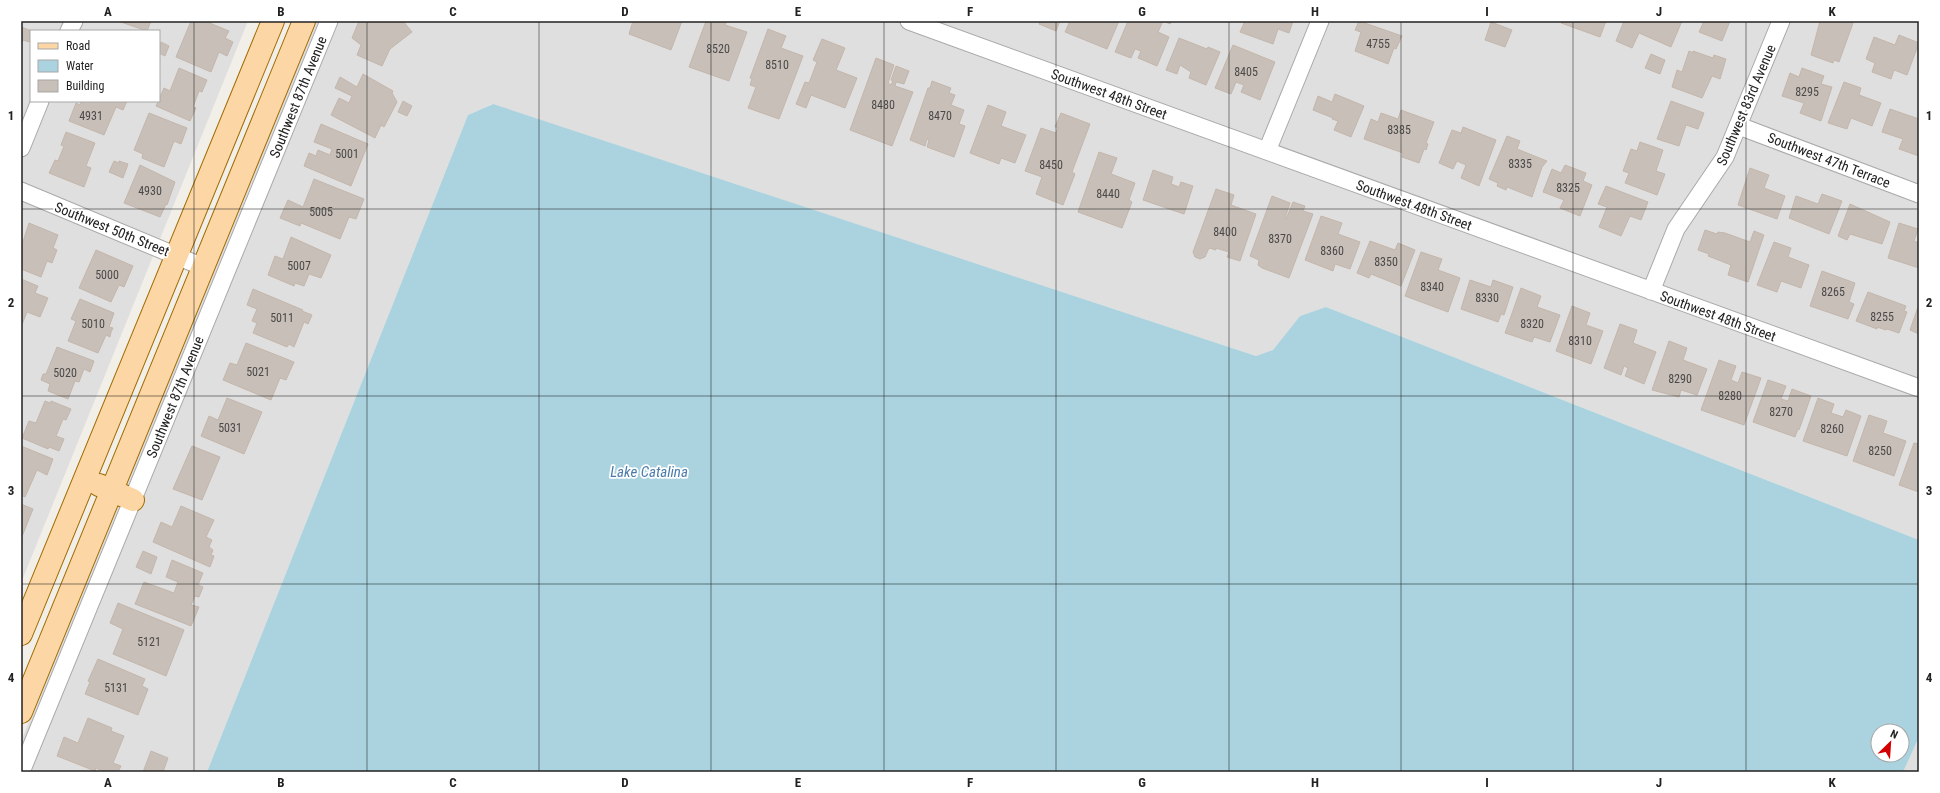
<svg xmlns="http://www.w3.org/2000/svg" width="1940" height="793" viewBox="0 0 1940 793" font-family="'Roboto Condensed',sans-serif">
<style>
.residential{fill:#e0dfdf;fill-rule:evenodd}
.water{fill:#aad3df;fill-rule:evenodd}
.building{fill:#c7bfb8;stroke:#c4b6ab}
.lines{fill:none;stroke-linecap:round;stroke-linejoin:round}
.minor-casing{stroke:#a9a9a9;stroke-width:19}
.major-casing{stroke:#a06b00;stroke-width:24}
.minor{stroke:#fff;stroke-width:17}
.major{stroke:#fcd6a4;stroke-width:22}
.grid{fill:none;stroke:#222;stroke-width:1;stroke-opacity:0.55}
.labels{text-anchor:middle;stroke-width:3.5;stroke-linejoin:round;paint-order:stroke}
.number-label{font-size:12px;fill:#4b4948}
.street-label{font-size:14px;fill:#222;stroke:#fff}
.water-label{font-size:15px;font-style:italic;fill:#4a7aab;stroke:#fff}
.neatline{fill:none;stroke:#222;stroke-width:1.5}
.grid-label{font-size:13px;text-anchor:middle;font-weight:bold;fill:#222}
</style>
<rect width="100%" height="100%" fill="#f2efe9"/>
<path class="residential" d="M21 21H248L21 583ZM31 31H159V101H31Z
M316 21H1919V540L1326 307 1300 316 1273 350 1256 356 492 104 468 115 207 772H21V741L113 519Z
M1919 737V772H1903Z"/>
<path class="water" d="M493 104 1256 356 1273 350 1300 316 1326 307 1919 540V737L1903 772H207L468 115ZM1878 731H1902V755H1878Z"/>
<path class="building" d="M118 21H151L147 31Z
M191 21H205L229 31 225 38 233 42 227 56 219 52 211 72 176 57Z
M359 21H403L412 32 390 49 382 66 357 55 361 45 352 38Z
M633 21H682L671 50 629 34Z
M706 21H727L725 25 747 32 729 81 689 67Z
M1040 21H1060L1056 31 1039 24Z
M1070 21H1119L1107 49 1065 32Z
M1128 21H1172L1170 24 1163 21 1158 32 1169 37 1157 66 1138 58 1141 51 1135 49 1131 58 1115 52Z
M1245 21H1293L1289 33 1278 29 1273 44 1240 32Z
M1359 21 1402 36 1396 49 1394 48 1388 64 1355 51 1361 32 1355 30Z
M1562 21H1606L1600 37 1561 23Z
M1624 21H1682L1671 47 1639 33 1632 48 1616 41Z
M1704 21H1730L1722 41 1699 32Z
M1820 21H1847L1853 23 1839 62 1834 60 1833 63 1811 55Z
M1491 22 1512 30 1505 47 1485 40Z
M21 27 32 31 29 42 23 40 21 44Z
M768 29 786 36 781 48 803 56 779 119 748 108 756 87 750 85 752 79 750 78Z
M1899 35 1919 43 1907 75 1894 70 1891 79 1872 72 1875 63 1866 59 1874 37 1895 45Z
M1179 38 1207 49 1208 47 1220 52 1206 85 1189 78 1191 72 1180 65 1177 74 1166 70Z
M822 39 845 48 836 70 857 78 845 108 811 95 806 108 796 104 805 82 809 83 817 62 813 60Z
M161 42 169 46 165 56 159 53Z
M1233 45 1275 62 1260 100 1241 92 1244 85 1236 82 1231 94 1215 88Z
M1689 51 1693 53V51L1713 58 1714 55 1726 59 1720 79 1712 76 1702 98 1672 87 1677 70 1682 72Z
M1651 54 1665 60 1660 74 1645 68Z
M876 58 894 65 888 83 891 85 893 81 891 80 896 66 909 71 904 84 896 82 895 86 913 92 892 146 850 130Z
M179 68 207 80 202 92 199 91 193 107 196 108 190 121 156 106 164 88 170 91Z
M1802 68 1824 76 1821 84 1832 87 1821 121 1800 113 1804 103 1782 96 1790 73 1799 77Z
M363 74 393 91 392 93 397 102 384 127 381 125 375 138 331 115 339 98 349 103 352 96 335 88 340 77 357 87Z
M932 81 951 88 949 93 955 95 951 105 964 110 959 124 965 126 954 157 927 147 929 140 927 139 925 146 910 140 928 88H930Z
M1844 82 1861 88 1859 95 1881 103 1872 126 1851 118 1847 129 1828 123Z
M1335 94 1364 106 1351 137 1334 130 1338 121 1332 119 1333 118 1313 110 1318 96 1332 102Z
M81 101H127L123 110 116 107 104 135 69 121 76 103 80 105Z
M403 101 412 106 407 116 398 112Z
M1671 101 1704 113 1698 129 1686 125 1679 146 1657 139Z
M988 105 1006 112 1001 126 1026 135 1015 163 1001 158 999 164 970 153Z
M1890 109 1919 119V156L1899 149 1903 139 1882 132Z
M1401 110 1434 122 1426 143 1428 144 1426 150 1424 149 1419 163 1402 157 1403 153 1364 139 1371 119 1378 122 1381 113 1398 119Z
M149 113 187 128 181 144 174 141 164 167 142 158 143 154 134 150Z
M1061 113 1090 124 1072 172 1075 174 1063 205 1036 194 1042 177 1025 171 1041 128 1056 133 1058 127H1055Z
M321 124 368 144 351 186 304 166 309 153 316 156 318 150 330 155 332 149 314 142Z
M1463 127 1496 140 1479 186 1461 178 1466 165 1457 161 1453 169 1439 163 1452 130 1461 133Z
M66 132 95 143 86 166 91 168 84 187 49 173 55 160 58 161 64 146 61 145Z
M1507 136 1520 141 1517 149 1547 161 1542 167 1532 197 1507 187 1506 190 1497 186 1498 183 1489 179Z
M1640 142 1663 150 1656 171 1665 174 1657 195 1625 183 1629 173 1623 171 1631 149 1637 151Z
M1099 152 1117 158 1111 174 1135 183 1129 200 1132 202 1122 228 1078 212Z
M114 161 119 163V161L128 164 123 178 109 172Z
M140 165 175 182 167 205 166 204 160 217 124 203Z
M1565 165 1586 173 1583 181 1592 185 1580 216 1560 208 1564 200 1543 192 1552 169 1561 173Z
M1750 168 1769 175 1764 188 1785 196 1777 219 1738 205Z
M1153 170 1173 177 1171 184 1179 187 1181 182 1193 186 1184 214 1143 200Z
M314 179 364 199 356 219 349 217 340 239 301 223 300 226 280 218 288 200 303 207Z
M1606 186 1648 202 1641 220 1630 216 1621 236 1599 227 1607 207 1598 204Z
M1216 189 1234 195 1231 205 1256 214 1240 261 1227 257 1229 252 1216 248V250L1209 248 1205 257 1200 259 1195 257 1193 252Z
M1822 194 1842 201 1829 234 1789 218 1796 196 1818 204Z
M1272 196 1290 203 1285 218 1286 219 1293 202 1305 206 1303 211 1313 214 1289 278 1262 268 1258 265 1259 260 1250 256Z
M1850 204 1890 222 1882 244 1850 234 1847 240 1838 236Z
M1321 216 1342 223 1338 234 1360 242 1350 269 1335 264 1333 271 1305 260Z
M29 223 58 235 53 248 57 250 52 263 47 261 41 277 21 269V248Z
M1899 223 1918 229 1914 241 1919 243V268L1888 258Z
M1705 230 1717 234 1718 232 1725 233 1750 242 1754 231 1764 235 1748 282 1728 275 1731 265 1708 256 1709 254 1698 250Z
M291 237 331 255 321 278 309 274 304 286 295 283 294 286 268 275 275 256 283 259Z
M1370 241 1395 250 1398 243 1415 250 1401 286 1371 274 1369 278 1357 273Z
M1774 242 1791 248 1788 257 1809 265 1801 288 1781 281 1777 292 1757 285Z
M96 250 133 266 124 287 119 285 111 302 79 288Z
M1421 252 1442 259 1438 270 1460 278 1448 312 1405 296Z
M1822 271 1855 283 1849 302 1854 304 1848 319 1810 306Z
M21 279 38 286 35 293 48 298 40 317 27 312 21 327Z
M1470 280 1491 287 1493 280 1513 287 1504 315 1501 314 1498 322 1461 309Z
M1521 288 1541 296 1537 307 1560 315 1550 342 1534 337 1532 342 1505 333Z
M253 289 303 310 302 311 312 315 308 324 304 322 294 347 289 344 287 347 253 333 257 323 252 321 257 309 247 305Z
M1868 292 1906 306 1904 311 1907 312 1899 333 1887 329 1886 330 1877 327V329L1856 321Z
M80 299 114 313 109 327 113 328 111 332 110 337 106 335 98 353 68 341 76 321 71 319Z
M1572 306 1590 313 1586 325 1603 331 1591 364 1556 351Z
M1918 307H1919V334L1910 330Z
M1620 324 1637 330 1633 343 1656 352 1644 384 1625 376 1628 368 1624 366 1621 375 1604 368Z
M1669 341 1687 348 1683 360 1707 369 1697 395 1681 390 1679 397 1652 390Z
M246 343 294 362 286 380 280 378 271 400 223 380 230 363 237 365Z
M57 347 94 361 90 372 84 369 79 382 75 381 68 399 48 391 50 384 41 380 43 374H46Z
M1719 360 1736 366 1731 380 1738 383 1742 372 1761 378 1744 425 1701 410Z
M1768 380 1786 386 1781 399 1788 401 1792 389 1811 396 1799 430 1798 429 1795 437 1753 422Z
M227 398 262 412 244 454 201 436 209 416 218 420Z
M1818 398 1834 404 1831 413 1843 417 1846 410 1861 416 1847 456 1803 441Z
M45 401 50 403 51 401 71 409 66 420 63 419 56 436 64 439 59 451 49 447 48 449 22 438 29 421 36 423Z
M1869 415 1887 421 1883 433 1906 441 1894 476 1853 461Z
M1914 443 1919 444V492L1899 485Z
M21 446 53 459 47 475 37 470 25 497 21 495Z
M192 446 220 457 202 500 173 489Z
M21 504 33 509 21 539Z
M181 506 214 520 206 537 212 540 209 547 213 550 211 555 214 556 210 567 153 542 161 522 172 527Z
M143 551 157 557 151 574 136 567Z
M172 560 203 573 198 585 203 587 199 597 195 596 191 605 199 607 191 626 135 604 144 582 174 593 178 582 166 577Z
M118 603 184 630 166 676 113 654 123 629 110 623Z
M98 659 145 679 142 686 148 689 138 715 85 694 90 682 88 681Z
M88 718 112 728 111 731 124 736 113 763 121 766 118 772H105L96 768 95 771 57 756 64 737 78 743Z
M151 751 168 758 163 772H143Z"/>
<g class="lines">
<defs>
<path id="minor" d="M909 21 1919 388
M69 31 74 21
M1739 126 1919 194
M21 148 40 101
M1267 151 1320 21
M21 191 203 267
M1651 291 1676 229 1725 157 1781 21
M21 772 329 21"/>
<path id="major" d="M99 485 133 500
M21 634 273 21
M21 712 304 21"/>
</defs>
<use href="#minor" class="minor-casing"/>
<use href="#major" class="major-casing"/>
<use href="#minor" class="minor"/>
<use href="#major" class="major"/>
</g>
<path class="grid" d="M194 21V772M367 21V772M539 21V772M711 21V772M884 21V772M1056 21V772M1229 21V772M1401 21V772M1573 21V772M1746 21V772M21 209H1919M21 396H1919M21 584H1919"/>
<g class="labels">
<g class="number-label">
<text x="1378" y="48">4755</text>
<text x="718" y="53">8520</text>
<text x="777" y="69">8510</text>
<text x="1246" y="76">8405</text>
<text x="1807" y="96">8295</text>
<text x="883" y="109">8480</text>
<text x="91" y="120">4931</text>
<text x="940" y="120">8470</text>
<text x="1399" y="134">8385</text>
<text x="347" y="158">5001</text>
<text x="1520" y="168">8335</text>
<text x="1051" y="169">8450</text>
<text x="1568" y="192">8325</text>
<text x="150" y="195">4930</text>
<text x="1108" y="198">8440</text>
<text x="321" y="216">5005</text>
<text x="1225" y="236">8400</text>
<text x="1280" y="243">8370</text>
<text x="1332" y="255">8360</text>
<text x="1386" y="266">8350</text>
<text x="299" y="270">5007</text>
<text x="107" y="279">5000</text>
<text x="1432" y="291">8340</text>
<text x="1833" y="296">8265</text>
<text x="1487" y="302">8330</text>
<text x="1882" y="321">8255</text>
<text x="282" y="322">5011</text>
<text x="93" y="328">5010</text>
<text x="1532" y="328">8320</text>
<text x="1580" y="345">8310</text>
<text x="258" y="376">5021</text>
<text x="65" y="377">5020</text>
<text x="1680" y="383">8290</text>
<text x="1730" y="400">8280</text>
<text x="1781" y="416">8270</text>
<text x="230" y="432">5031</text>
<text x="1832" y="433">8260</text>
<text x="1880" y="455">8250</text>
<text x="149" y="646">5121</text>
<text x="116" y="692">5131</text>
</g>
<g class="street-label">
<text transform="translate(1109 94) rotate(20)" y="5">Southwest 48th Street</text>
<text transform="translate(298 97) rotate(-68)" y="5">Southwest 87th Avenue</text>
<text transform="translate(1746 105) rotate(-67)" y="5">Southwest 83rd Avenue</text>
<text transform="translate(1829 160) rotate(21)" y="5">Southwest 47th Terrace</text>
<text transform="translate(1414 205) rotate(20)" y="5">Southwest 48th Street</text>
<text transform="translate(112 229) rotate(22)" y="5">Southwest 50th Street</text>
<text transform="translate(1718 316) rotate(20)" y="5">Southwest 48th Street</text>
<text transform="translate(175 397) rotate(-68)" y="5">Southwest 87th Avenue</text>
</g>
<g class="water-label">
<text x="649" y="477">Lake Catalina</text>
</g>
</g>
<rect width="1940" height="793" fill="none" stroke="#ffffff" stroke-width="44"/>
<rect x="30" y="30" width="130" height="72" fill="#ffffff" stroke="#a7a7a7"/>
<rect x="38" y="43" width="20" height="6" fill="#fcd6a4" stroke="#a7a7a7"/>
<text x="66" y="50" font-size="12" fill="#222222">Road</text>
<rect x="38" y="60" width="20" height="12" fill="#aad3df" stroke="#a7a7a7"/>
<text x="66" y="70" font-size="12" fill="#222222">Water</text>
<rect x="38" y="80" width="20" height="12" fill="#c7bfb8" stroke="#a7a7a7"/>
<text x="66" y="90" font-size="12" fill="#222222">Building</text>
<g transform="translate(1890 743) rotate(25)"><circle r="19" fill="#ffffff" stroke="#a7a7a7"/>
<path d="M0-3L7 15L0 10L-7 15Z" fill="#d40000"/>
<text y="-6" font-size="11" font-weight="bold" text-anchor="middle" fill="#222222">N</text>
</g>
<rect x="22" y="22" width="1896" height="749" class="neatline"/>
<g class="grid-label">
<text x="108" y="16">A</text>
<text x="281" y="16">B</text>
<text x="453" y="16">C</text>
<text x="625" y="16">D</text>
<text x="798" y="16">E</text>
<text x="970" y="16">F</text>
<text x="1142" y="16">G</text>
<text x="1315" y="16">H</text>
<text x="1487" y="16">I</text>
<text x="1659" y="16">J</text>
<text x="1832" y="16">K</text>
<text x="11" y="120">1</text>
<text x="1929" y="120">1</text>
<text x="11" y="307">2</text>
<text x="1929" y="307">2</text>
<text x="11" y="495">3</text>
<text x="1929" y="495">3</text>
<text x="11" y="682">4</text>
<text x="1929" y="682">4</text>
<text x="108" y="787">A</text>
<text x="281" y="787">B</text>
<text x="453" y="787">C</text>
<text x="625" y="787">D</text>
<text x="798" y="787">E</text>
<text x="970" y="787">F</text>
<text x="1142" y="787">G</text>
<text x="1315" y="787">H</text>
<text x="1487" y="787">I</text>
<text x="1659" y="787">J</text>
<text x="1832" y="787">K</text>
</g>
</svg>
